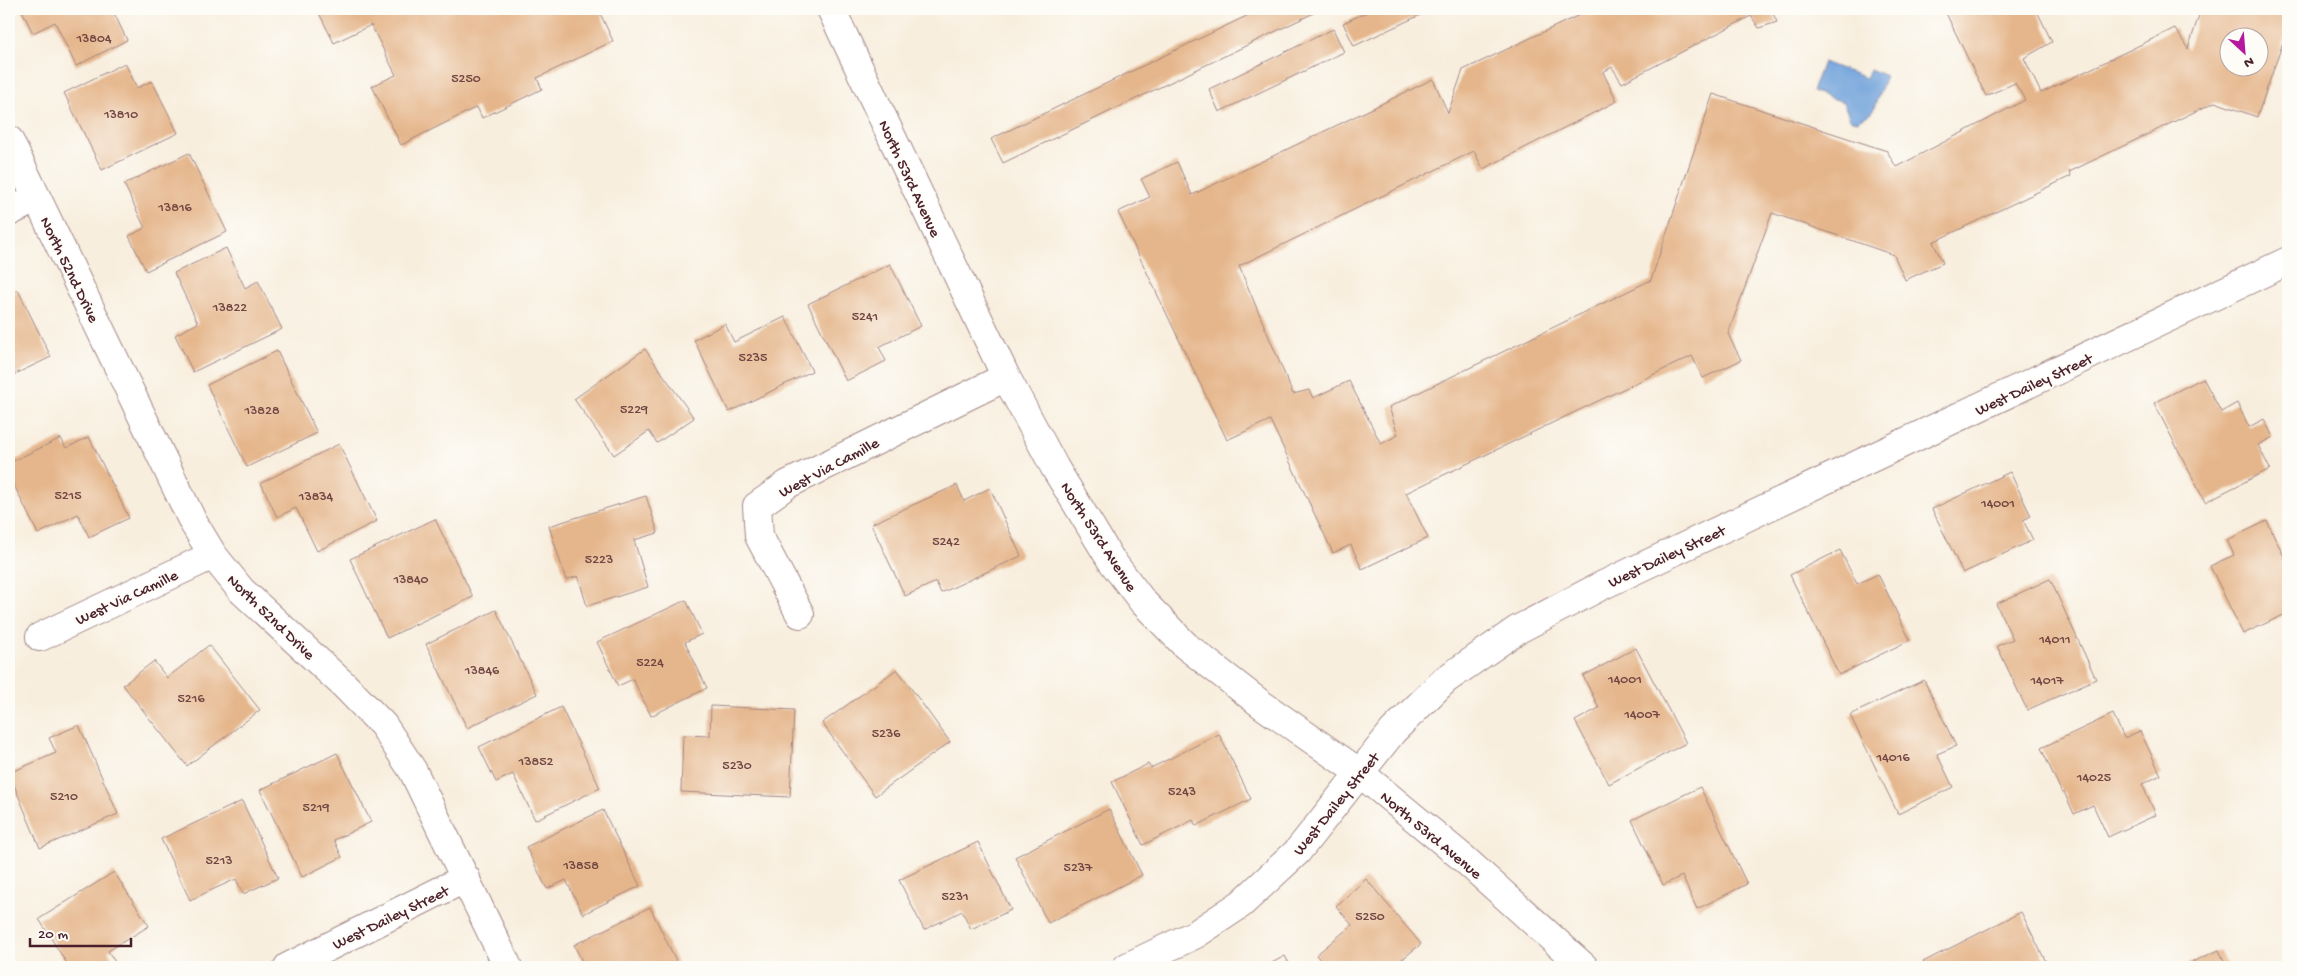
<svg xmlns="http://www.w3.org/2000/svg" width="2297" height="976" viewBox="0 0 2297 976" font-family="'Gochi Hand',sans-serif">
<style>
.water{fill:#70a1da;stroke:#5d6082}
.building{fill:#e5b68b;fill-rule:evenodd}
.lines{fill:none;stroke-linecap:round;stroke-linejoin:round}
.minor-casing{stroke:#a18684;stroke-width:30}
.minor{stroke:#fff;stroke-width:28}
.labels{text-anchor:middle;stroke-width:4;stroke-linejoin:round;paint-order:stroke}
.number-label{font-size:14px;fill:#714543}
.street-label{font-size:16px;fill:#4a1f2b;stroke:#fdfcf7}
</style>
<rect width="100%" height="100%" fill="#fdfcf7"/>
<filter id="ink" filterUnits="userSpaceOnUse"><feTurbulence type="fractalNoise" baseFrequency=".02" numOctaves="2"/><feDisplacementMap in="SourceGraphic" scale="10" xChannelSelector="R" yChannelSelector="G"/><feConvolveMatrix kernelMatrix="1 2 1 2 8 2 1 2 1" color-interpolation-filters="sRGB"/></filter>
<filter id="wash" filterUnits="userSpaceOnUse"><feTurbulence type="fractalNoise" baseFrequency=".0096" numOctaves="4" result="noise"/><feDisplacementMap in="SourceGraphic" scale="20" xChannelSelector="R" yChannelSelector="G"/><feGaussianBlur stdDeviation="1.12" result="paint"/><feColorMatrix in="noise" values="0 0 0 0 0 0 0 0 0 0 0 0 0 0 0 0 0 1.4 0 .05"/><feComposite in="paint" operator="in"/></filter>
<g filter="url(#wash)">
<rect width="100%" height="100%" fill="#f8eede"/>
<path class="water" d="M1823 62 1866 78 1870 69 1886 76 1872 113 1857 121 1850 119 1843 102 1812 91Z"/>
<g id="blocks">
<path class="building" d="M21 9H112L127 40 76 66 55 22 33 33Z
M317 9H598L613 41 537 78 542 89 482 118 477 107 401 145 372 86 396 75 371 25 334 43Z
M1261 9H1322L1003 163 991 139Z
M1374 9H1433L1354 46 1343 23Z
M1592 9H1771L1777 22 1759 28 1751 16 1622 83 1612 67 1603 72 1617 101 1483 169 1474 151 1239 266 1293 394 1309 390 1313 398 1349 381 1381 444 1398 435 1389 407 1651 280 1713 94 1887 151 1896 167 2025 100 2015 83 1986 96 1944 9H2036L2052 42 2024 58 2041 93 2175 28 2188 49 2201 9H2288V28L2257 117 2215 102 2069 172 2071 176 1933 242 1943 263 1905 280 1894 255 1772 213 1728 334 1741 360 1703 378 1692 356 1406 493 1428 538 1362 569 1351 545 1333 553 1270 420 1227 440 1118 212 1150 197 1141 179 1177 162 1192 195 1433 79 1448 113 1463 70ZM2230 38H2260V68H2230Z
M1333 29 1344 52 1219 112 1209 89Z
M125 63 137 88 152 81 178 133 102 170 64 93Z
M189 153 227 232 146 271 129 236 145 228 124 184Z
M226 248 245 288 258 281 282 329 193 372 175 335 198 323 174 273Z
M890 264 921 326 879 347 886 361 846 381 808 304Z
M18 290 51 357 9 377V294Z
M785 317 812 371 729 412 694 340 725 324 734 342Z
M645 349 694 418 657 443 649 431 614 455 574 399Z
M277 351 317 433 247 467 207 385Z
M2203 378 2221 412 2237 403 2249 427 2264 419 2273 437 2258 445 2270 469 2205 502 2154 403Z
M89 437 129 518 89 537 78 514 38 534 9 475V463L61 438 66 448Z
M339 444 377 521 317 551 296 508 277 517 261 483Z
M2010 472 2031 516 2023 520 2033 540 1963 573 1932 509Z
M957 485 964 501 990 488 1021 556 941 593 936 582 905 596 871 524Z
M646 496 658 533 634 540 648 587 587 606 578 576 566 580 549 526Z
M435 519 473 597 387 638 350 559Z
M2267 521 2288 565V613L2243 634 2210 566 2234 555 2227 540Z
M1840 550 1857 584 1878 574 1910 640 1839 675 1790 575Z
M2050 579 2096 679 2027 710 1997 646 2013 639 1996 604Z
M686 600 702 634 685 642 707 688 651 716 633 679 618 686 597 642Z
M496 610 537 694 467 728 426 644Z
M209 645 260 710 187 766 123 685 154 661 167 678Z
M1636 648 1686 743 1609 784 1575 721 1599 708 1583 676Z
M897 669 950 742 875 796 822 723Z
M1924 680 1956 746 1937 754 1953 787 1898 814 1850 715Z
M711 706 794 710 790 797 681 792 683 735 710 736Z
M561 707 600 788 535 820 513 774 496 782 479 747Z
M2113 714 2124 738 2140 731 2161 775 2142 784 2156 815 2108 837 2093 805 2074 814 2064 792 2062 793 2041 748Z
M79 725 118 814 40 848 9 773 56 753 49 738Z
M1219 734 1251 799 1196 826 1193 820 1143 845 1112 782 1148 764 1151 768Z
M337 753 371 822 334 840 342 857 302 877 260 790Z
M1700 787 1747 884 1697 909 1682 876 1663 885 1632 820Z
M242 801 278 878 243 894 236 879 190 900 161 839Z
M1109 809 1142 875 1048 923 1015 857Z
M603 810 640 886 583 914 566 880 547 889 526 847Z
M978 842 1011 910 971 929 962 911 924 930 899 880Z
M114 872 149 926 108 951 118 967H69L39 919Z
M1366 879 1421 944 1401 960 1407 967H1326L1316 955 1352 925 1336 906Z
M650 907 679 967H585L574 945Z
M2021 912 2047 964 2041 967H1926L1923 962Z
M2219 950 2227 967H2181Z
M1285 956 1291 967H1264Z"/>
</g>
</g>
<g filter="url(#ink)">
<use href="#blocks" fill-opacity="0" stroke="#a18684" stroke-width="1"/>
<g class="lines">
<defs>
<path id="minor" d="M831 9 1006 377 1055 468 1111 560 1143 602 1186 646 1261 704 1360 773 1463 858 1584 967
M9 140 193 522 213 555 241 590 345 686 383 725 413 771 508 967
M9 212 37 198
M800 614 759 536 757 506 788 484 1006 377
M40 637 213 555
M288 967 466 878
M1127 967 1196 934 1241 904 1297 852 1393 731 1445 680 1517 630 1599 587 2288 261"/>
</defs>
<use href="#minor" class="minor-casing"/>
<use href="#minor" class="minor"/>
</g>
</g>
<g class="labels">
<g class="number-label">
<text x="94" y="42">13804</text>
<text x="466" y="82">5250</text>
<text x="121" y="118">13810</text>
<text x="175" y="211">13816</text>
<text x="230" y="311">13822</text>
<text x="865" y="320">5241</text>
<text x="753" y="361">5235</text>
<text x="634" y="413">5229</text>
<text x="262" y="414">13828</text>
<text x="68" y="499">5215</text>
<text x="316" y="500">13834</text>
<text x="1998" y="507">14001</text>
<text x="946" y="545">5242</text>
<text x="599" y="563">5223</text>
<text x="411" y="583">13840</text>
<text x="2055" y="643">14011</text>
<text x="650" y="666">5224</text>
<text x="482" y="674">13846</text>
<text x="1625" y="683">14001</text>
<text x="2047" y="684">14017</text>
<text x="191" y="702">5216</text>
<text x="1642" y="718">14007</text>
<text x="886" y="737">5236</text>
<text x="1893" y="761">14016</text>
<text x="536" y="765">13852</text>
<text x="737" y="769">5230</text>
<text x="2094" y="781">14025</text>
<text x="1182" y="795">5243</text>
<text x="64" y="800">5210</text>
<text x="316" y="811">5219</text>
<text x="219" y="864">5213</text>
<text x="581" y="869">13858</text>
<text x="1078" y="871">5237</text>
<text x="955" y="900">5231</text>
<text x="1370" y="920">5250</text>
</g>
<g class="street-label">
<text transform="translate(911 178) rotate(65)" y="6">North 53rd Avenue</text>
<text transform="translate(71 269) rotate(64)" y="6">North 52nd Drive</text>
<text transform="translate(2033 383) rotate(-25)" y="6">West Dailey Street</text>
<text transform="translate(828 466) rotate(-28)" y="6">West Via Camille</text>
<text transform="translate(1100 536) rotate(57)" y="6">North 53rd Avenue</text>
<text transform="translate(1666 555) rotate(-25)" y="6">West Dailey Street</text>
<text transform="translate(126 596) rotate(-25)" y="6">West Via Camille</text>
<text transform="translate(272 616) rotate(44)" y="6">North 52nd Drive</text>
<text transform="translate(1335 803) rotate(-51)" y="6">West Dailey Street</text>
<text transform="translate(1432 834) rotate(40)" y="6">North 53rd Avenue</text>
<text transform="translate(390 916) rotate(-26)" y="6">West Dailey Street</text>
</g>
</g>
<rect width="2297" height="976" fill="none" stroke="#fdfcf7" stroke-width="30"/>
<g transform="translate(2244 52) rotate(154)"><circle r="24" fill="#fdfcf7" stroke="#b5a4a5"/>
<path d="M0-4L9 19L0 12L-9 19Z" fill="#b5179e"/>
<text y="-8" font-size="14" font-weight="bold" text-anchor="middle" fill="#4a1f2b">N</text>
</g>
<path d="M30 938v8h101v-8" fill="none" stroke="#4a1f2b" stroke-width="2.5"/>
<text x="38" y="938" font-size="15" fill="#4a1f2b" stroke="#fdfcf7" stroke-width="4" paint-order="stroke">20 m</text>
</svg>
